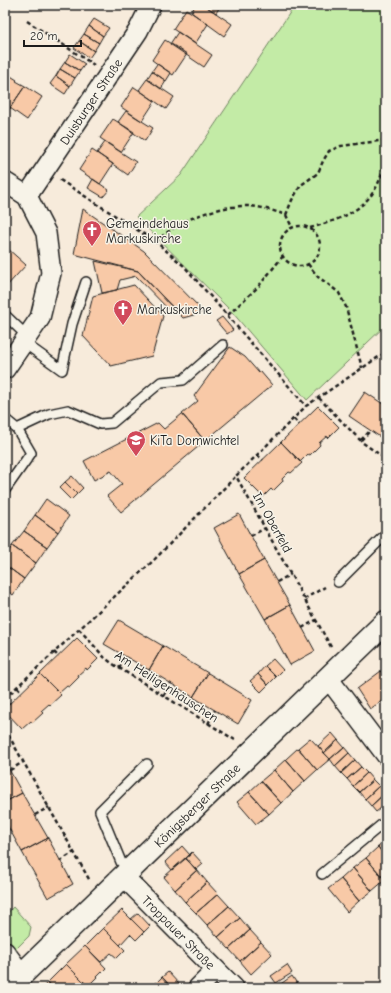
<svg xmlns="http://www.w3.org/2000/svg" width="391" height="993" viewBox="0 0 391 993" font-family="'Comic Neue',sans-serif">
<style>
.green{fill:#c3eba6;stroke:#708461}
.building{fill:#f8c9a7;stroke:#1c1c1c}
.lines{fill:none;stroke-linecap:round;stroke-linejoin:round}
.service-casing{stroke:#1c1c1c;stroke-width:12}
.minor-casing{stroke:#1c1c1c;stroke-width:22}
.tertiary-casing{stroke:#1c1c1c;stroke-width:25}
.path{stroke:#1c1c1c;stroke-width:2.5;stroke-dasharray:4 3;stroke-linecap:butt}
.service{stroke:#f7f3e8;stroke-width:9}
.minor{stroke:#f7f3e8;stroke-width:19}
.tertiary{stroke:#f7f3e8;stroke-width:22}
.labels{text-anchor:middle;stroke-width:3;stroke-linejoin:round;paint-order:stroke}
.street-label{font-size:13px;fill:#1c1c1c;stroke:#f7f3e8}
.poi-label{font-size:13px;fill:#1c1c1c;stroke:#f7f3e8;text-anchor:start}
</style>
<rect width="100%" height="100%" fill="#f7ebdb"/>
<filter id="ink" filterUnits="userSpaceOnUse"><feTurbulence type="fractalNoise" baseFrequency=".025" numOctaves="2"/><feDisplacementMap in="SourceGraphic" scale="8" xChannelSelector="R" yChannelSelector="G"/><feConvolveMatrix kernelMatrix="1 2 1 2 8 2 1 2 1" color-interpolation-filters="sRGB"/></filter>
<g filter="url(#ink)">
<path class="green" d="M295 5H386V325L307 400 232 312 136 217 181 175Z
M13 907 31 927 29 936 16 949C2 940 5 932 5 916Z"/>
<path class="building" d="M196 5H204L232 24 224 36 191 12Z
M204 5H221L216 13Z
M186 9 208 24 195 44 173 29Z
M94 19 109 28 103 36 89 26Z
M89 26 103 36 99 43 84 34Z
M178 32 212 55 204 67 170 44Z
M84 34 99 43 94 51 79 41Z
M165 40 187 54 173 75 152 60Z
M79 41 94 51 89 58 74 48Z
M70 54 85 64 80 71 65 62Z
M65 62 80 71 75 78 60 69Z
M157 64 171 73 166 81 152 71Z
M60 69 75 78 70 86 56 76Z
M152 71 166 81 161 89 147 79Z
M5 74 9 75 5 82Z
M9 75 17 80 16 81 25 86 10 108 5 105V82Z
M56 76 70 86 65 94 50 84Z
M147 79 174 97 166 109 139 90Z
M25 86 42 97 27 120 10 108Z
M134 87 155 101 142 121 121 107Z
M126 111 153 128 145 141 118 122Z
M113 119 134 132 121 152 100 138Z
M105 142 136 162 128 175 97 153Z
M92 150 113 164 100 184 79 170Z
M93 179 109 190 103 197 88 188Z
M83 209 144 251 204 312 183 318 138 271 74 254Z
M5 241 9 245 5 250Z
M7 248 26 265 5 288V250Z
M95 261 138 271 176 311 171 312 136 276 120 280 117 290 102 293Z
M134 285 163 316 152 356 111 366 83 336 93 296Z
M222 317 233 330 227 334 216 321Z
M230 347 245 357 259 373 260 371 272 385 205 441 182 414 198 401 194 396Z
M365 392 386 406V441L349 416Z
M318 406 339 427 328 438 327 436 319 443 320 445 310 455 308 454 300 462 281 442Z
M182 414 205 441 121 512 107 496 122 484 111 471 94 480 84 461 158 423 164 429Z
M281 442 302 463 291 473 289 472 282 479 283 481 273 491 271 489 263 497 244 478Z
M72 476 83 488 77 494 65 482Z
M65 482 77 494 71 500 59 488Z
M46 499 69 516 58 532 35 515Z
M239 514 264 560 239 574 214 528Z
M35 515 58 532 47 547 24 531Z
M24 531 47 547 36 563 12 546Z
M12 546 36 563 24 579 5 565V557Z
M264 560 290 605 265 619 239 574Z
M5 565 24 579 13 595 5 589Z
M290 605 315 651 290 665 265 619Z
M119 620 163 646 149 670 104 644Z
M77 638 98 659 87 670 86 668 78 675 79 677 69 687 67 686 59 693 40 674Z
M163 646 208 673 193 697 149 670Z
M273 659 283 670 276 677 265 666Z
M265 666 276 677 268 685 258 674Z
M386 668V678L381 671Z
M381 671 386 678V698L370 709 357 689Z
M208 673 252 700 238 724 193 697Z
M40 674 61 695 50 705 49 704 41 711 43 713 32 723 31 721 22 729 5 711V708Z
M258 674 268 685 261 692 250 681Z
M332 733 338 740 324 753 318 746Z
M310 738 330 759 317 770 298 748Z
M338 740 344 747 330 759 324 753Z
M344 747 349 753 335 766 330 759Z
M298 748 317 770 305 781 286 759Z
M349 753 355 760 341 773 335 766Z
M286 759 305 781 293 792 274 770Z
M355 760 361 767 347 779 341 773Z
M5 762 22 793 5 802Z
M361 767 367 773 353 786 347 779Z
M274 770 293 792 281 803 261 781Z
M367 773 373 780 359 792 353 786Z
M373 780 379 786 365 799 359 792Z
M261 781 281 803 269 814 249 792Z
M379 786 385 793 371 806 365 799Z
M249 792 269 814 256 824 237 802Z
M22 793 48 838 22 852 5 821V802Z
M385 793 386 795V804L376 812 371 806Z
M48 838 73 884 48 898 22 852Z
M386 841V857L378 847Z
M182 846 190 855 172 870 165 862Z
M378 847 386 857V879L385 880 366 858Z
M192 852 203 864 196 870 186 858Z
M185 858 197 870 175 890 164 877Z
M366 858 385 880 372 891 353 868Z
M353 868 372 891 359 901 341 879Z
M197 870 207 882 185 902 175 890Z
M341 879 359 901 347 912 328 889Z
M207 882 218 894 196 913 185 902Z
M218 894 229 906 207 925 196 913Z
M229 906 240 918 218 937 207 925Z
M122 910 144 932 136 940 130 934 120 945 103 928Z
M138 913 150 926 144 932 131 919Z
M240 918 250 930 229 949 218 937Z
M103 928 125 950 117 958 111 953 101 962 85 946Z
M250 930 261 942 240 961 229 949Z
M261 942 272 954 251 974 240 961Z
M85 946 106 968 88 986 66 964Z
M66 964 88 986 86 988H53L48 982Z
M287 965 292 973 276 983 271 976Z
M168 972 179 984 174 988H172L162 977Z
M292 976 300 988H275Z
M162 977 172 988H161L156 983Z
M48 982 53 988H42Z
M156 983 161 988H151Z"/>
<g class="lines">
<defs>
<path id="service" d="M5 315 27 336
M23 342 62 370 72 324 86 282
M5 419 17 429 49 414 68 410 100 424 112 423 161 382 183 380 223 345
M5 490 31 453 17 429
M338 582 382 538 386 541
M130 870 121 862 100 811 147 764
M322 874 386 821"/>
<g id="minor">
<path d="M5 182 27 196 46 233 51 273 40 318 5 369"/>
<path id="s1" d="M27 196 138 31 151 5"/>
<path d="M328 678 386 755"/>
<path id="s2" d="M123 876 234 988"/>
<path d="M5 952 22 975"/>
<path d="M198 988 216 970"/>
</g>
<g id="tertiary">
<path id="s3" d="M8 988 386 622"/>
</g>
</defs>
<use href="#service" class="service-casing"/>
<use href="#minor" class="minor-casing"/>
<use href="#tertiary" class="tertiary-casing"/>
<path class="path" d="M27 21 94 65
M60 180 156 242 184 266 306 406
M286 215 292 200 301 185 318 173 323 161 329 151 341 146 386 140
M280 246a20 20 0 1 1 40 0a20 20 0 1 1-40 0Z
M310 228C354 216 381 202 386 152
M156 242C178 220 215 206 247 206 260 206 274 211 286 215L292 227
M308 264 318 277 328 284 339 293 346 307 362 368
M228 315 258 287 283 256
M319 398 363 443 386 459
M294 419 299 425
M361 440 370 431
M257 455 263 460
M251 536 265 528
M277 582 291 574
M304 599 325 587
M302 628 316 620
M79 629 105 658 116 666 235 740
M331 647 236 476 306 406 386 352
M54 652 59 657
M119 668 127 657
M17 687 22 692
M163 696 171 683
M5 698 154 560 236 476
M208 724 215 710
M5 729 90 881
M10 770 23 762
M35 815 49 807
M60 861 74 852"/>
<use href="#service" class="service"/>
<use href="#minor" class="minor"/>
<use href="#tertiary" class="tertiary"/>
</g>
</g>
<defs>
<symbol id="church-pin" viewBox="-11 -11 22 30"><path d="M0 17L-7.5 6A9.5 9.5 0 1 1 7.5 6Z" fill="#d1495b" stroke="#f7f3e8"/><path d="M-1.2-6h2.4v3.5h3.3v2.4h-3.3V6h-2.4V-.1h-3.3v-2.4h3.3Z" fill="#fff"/></symbol>
<symbol id="school-pin" viewBox="-11 -11 22 30"><path d="M0 17L-7.5 6A9.5 9.5 0 1 1 7.5 6Z" fill="#d1495b" stroke="#f7f3e8"/><path d="M0-5L7-2L0 1L-7-2ZM-4 1L0 2.5L4 1V4Q0 6-4 4Z" fill="#fff"/></symbol>
</defs>
<g fill-rule="evenodd">
<use href="#church-pin" x="81" y="219" width="22" height="30"/>
<use href="#church-pin" x="112" y="298" width="22" height="30"/>
<use href="#school-pin" x="125" y="429" width="22" height="30"/>
</g>
<g class="labels">
<g class="street-label">
<text dy="5" stroke="none"><textPath href="#s1" startOffset="114">Duisburger Straße</textPath></text>
<text transform="translate(273 522) rotate(61)" y="5">Im Oberfeld</text>
<text transform="translate(167 686) rotate(33)" y="5">Am Heiligenhäuschen</text>
<text dy="5" stroke="none"><textPath href="#s3" startOffset="263">Königsberger Straße</textPath></text>
<text dy="5" stroke="none"><textPath href="#s2" startOffset="79">Troppauer Straße</textPath></text>
</g>
<g class="poi-label">
<text x="106" y="228">Gemeindehaus<tspan x="106" dy="15">Markuskirche</tspan></text>
<text x="137" y="314">Markuskirche</text>
<text x="150" y="445">KiTa Domwichtel</text>
</g>
</g>
<rect width="391" height="993" fill="none" stroke="#f7f3e8" stroke-width="20"/>
<rect x="10" y="10" width="371" height="973" fill="none" stroke="#1c1c1c" stroke-width="1.5" filter="url(#ink)"/>
<path d="M24 40v6h57v-6" fill="none" stroke="#1c1c1c" stroke-width="2"/>
<text x="30" y="40" font-size="12" fill="#1c1c1c" stroke="#f7f3e8" stroke-width="3" paint-order="stroke">20 m</text>
</svg>
